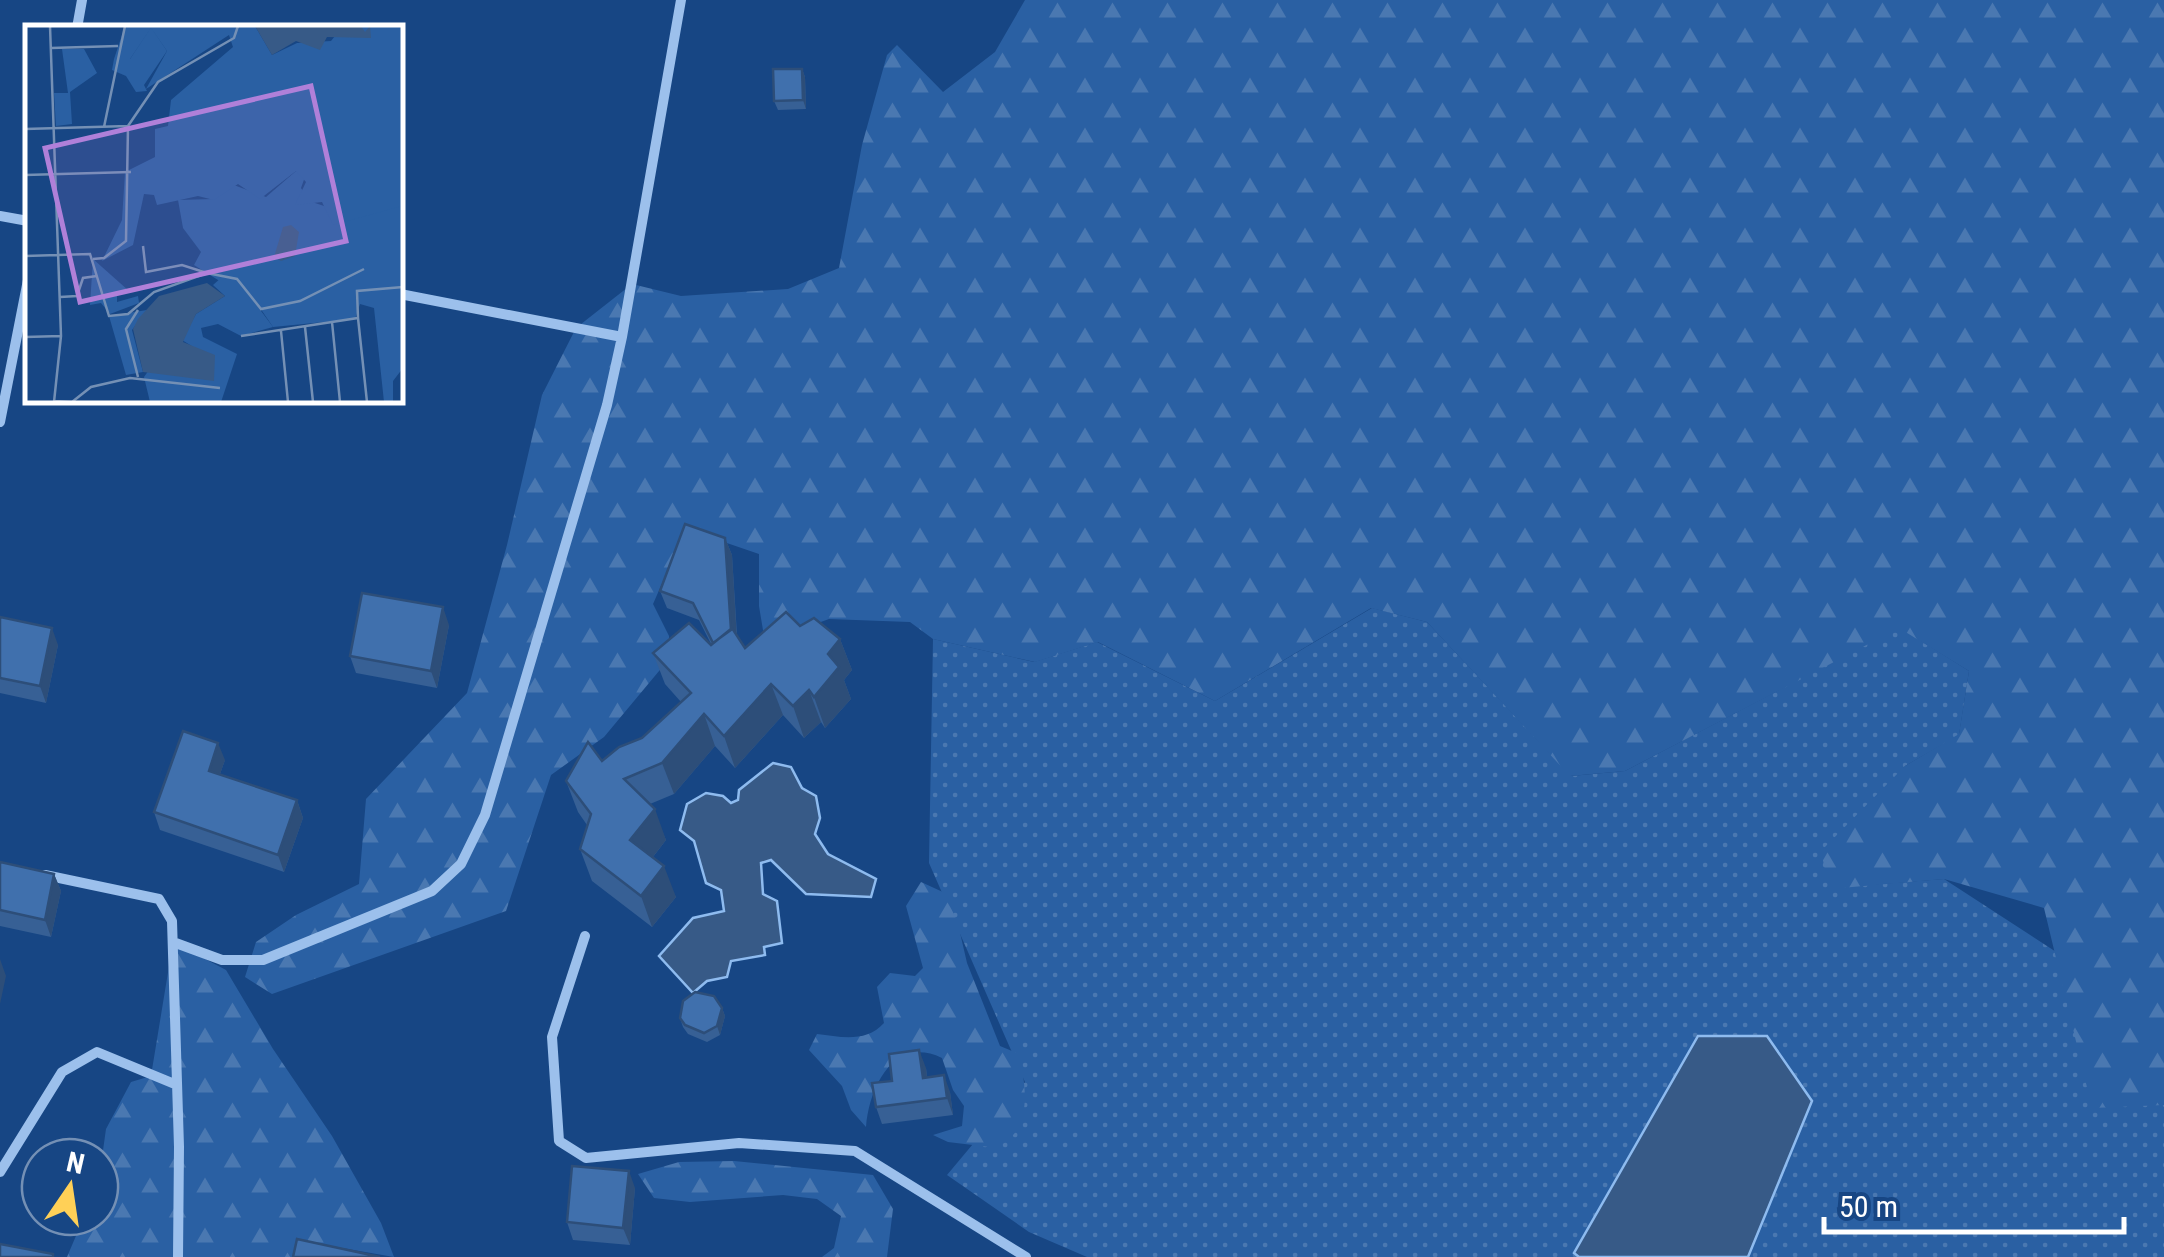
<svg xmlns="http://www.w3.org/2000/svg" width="2164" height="1257" viewBox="0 0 2164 1257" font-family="'Roboto Condensed',sans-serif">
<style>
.grass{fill:url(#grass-dots)}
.forest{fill:url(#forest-firs)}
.water{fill:#375a87;stroke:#8ebbef;stroke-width:2.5}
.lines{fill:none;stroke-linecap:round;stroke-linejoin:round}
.minor{stroke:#9cc0ec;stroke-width:10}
.wall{fill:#376095}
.shaded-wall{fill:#2d4e79}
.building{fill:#4070ad;stroke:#2d4e79;stroke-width:2.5}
.inset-road{fill:none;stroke:#7490b5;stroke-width:2.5}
.view{fill:#b080d9;fill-opacity:0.15;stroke:#b080d9;stroke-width:5}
.inset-edge{fill:none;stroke:#fff;stroke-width:5}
</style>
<defs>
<pattern id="grass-dots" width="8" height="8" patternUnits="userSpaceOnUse" patternTransform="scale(2.5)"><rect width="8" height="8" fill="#2a60a3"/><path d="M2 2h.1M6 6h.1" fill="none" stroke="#4a78b1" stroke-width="1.8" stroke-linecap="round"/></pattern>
<pattern id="forest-firs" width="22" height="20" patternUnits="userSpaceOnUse" patternTransform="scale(2.5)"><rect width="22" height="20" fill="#2a60a3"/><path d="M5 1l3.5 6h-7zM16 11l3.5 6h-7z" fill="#4a78b1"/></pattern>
</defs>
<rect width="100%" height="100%" fill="#174684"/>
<path class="grass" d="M1372 608 1427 622 1571 776 1625 771 1899 627 1969 671 1959 735 1905 766 1829 888 1944 879 2113 989 2164 1068V1257H1087L1029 1232 947 1175 1025 1082 929 863 933 639 1034 662 1097 642 1215 701Z"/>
<path class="forest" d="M1025 0H2164V1105L2092 1108 2044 908 1944 879 1829 889 1821 851 1905 766 1959 734 1969 671 1899 628 1625 771 1570 776 1427 622 1371 608 1215 701 1098 642 1035 662 933 639 910 622 829 619 765 642 759 606V554L686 529 653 604 669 636V659L604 737 551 775 506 911 272 994 245 977 256 942 296 915 359 884 366 799 467 693 507 545 542 395 576 328 632 284 681 296 788 289 839 268 862 145 887 55 897 45 943 92 995 52Z
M921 882 945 893 958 924 967 963 1000 1046 1019 1054C1024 1077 1030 1108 1017 1130 1013 1137 1003 1143 998 1148L948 1142 933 1135 962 1126 964 1106 953 1090 942 1058C894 1035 869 1087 866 1127L851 1110 842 1086 809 1050 817 1034C841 1037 866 1043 884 1023L877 987 890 973 915 976 923 968 906 906Z
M173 942 226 970 273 1049 332 1136 381 1223 394 1257 302 1241 294 1257H67L84 1217H100V1172L106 1129 131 1082 151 1076Z
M734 1161 873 1175 893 1209 887 1257H822L834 1248 841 1216 817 1199 783 1195 690 1202 654 1198 638 1174 679 1162Z"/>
<path class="water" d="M773 763 791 767 802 788 816 796 820 818 815 834 828 854 876 879 871 897 806 894 771 860 761 863 763 894 777 901 782 943 764 947 765 955 731 961 727 977 707 981 693 993 659 956 693 918 724 911 721 890 706 883 694 841 680 830 687 804 706 793 723 796 731 803 738 800 739 790Z
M1698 1036H1767L1812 1101 1748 1257H1579L1574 1253Z"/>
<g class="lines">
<path class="minor" d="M77 28 82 0
M0 216 28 221
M400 294 622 337
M0 422 28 280
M45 875 159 899 172 921 179 1147 178 1257
M585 936 552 1037 559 1141 586 1158 739 1143 855 1151 1026 1257
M173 942 222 960H263L432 891 461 864 485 815 607 405 622 337 681 0
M0 1172 62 1072 97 1052 177 1085"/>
</g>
<path class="wall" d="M802 69 805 77 806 109 778 110 774 101Z
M725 538 732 555 737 635 745 648 800 626 840 639 852 670 844 680 851 699 825 728 821 722 804 738 783 715 735 768 715 746 674 794 650 804 666 840 653 857 676 897 652 927 592 881 580 849 587 825 578 812 566 781 642 738 681 702 665 684 653 653 711 644 699 620 667 608 660 591Z
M0 617 58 645 46 703 0 693Z
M449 625 437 688 356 673 350 656Z
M225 760 220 774 297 800 303 818 284 872 160 830 154 812Z
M0 862 54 874 61 891 51 937 0 926Z
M722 1008 725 1016 720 1035 707 1042 688 1034 683 1027 680 1018Z
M926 1068 927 1077 950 1092 953 1115 882 1124 876 1107 892 1081Z
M635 1188 630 1245 573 1240 567 1222Z"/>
<path class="shaded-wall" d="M802 69 805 77 806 109 803 100Z
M725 538 732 555 738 658 732 641Z
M443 607 449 625 437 688 431 671Z
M52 628 58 645 46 703 40 686Z
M840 639 852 670 844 680 851 699 825 728 814 697 828 654Z
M771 684 783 715 735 768 724 736Z
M809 690 821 722 804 738 793 706Z
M704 714 715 746 674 794 662 763Z
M218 743 225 760 215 788 209 771Z
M297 800 303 818 284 872 278 855Z
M655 809 666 840 642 871 630 840Z
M664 866 676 897 652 927 641 896Z
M54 874 61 891 51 937 45 920Z
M0 959 6 976 0 1004Z
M722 1008 725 1016 720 1035 717 1026Z
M919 1050 926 1068 929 1095 923 1078Z
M944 1075 950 1092 953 1115 947 1098Z
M629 1171 635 1188 630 1245 623 1228Z"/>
<path class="building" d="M773 69H802L803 100 774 101Z
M685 524 725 538 731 630 713 643 693 603 660 591Z
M362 593 443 607 431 671 350 656Z
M786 612 800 626 814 618 840 639 828 654 839 667 814 697 809 690 793 706 771 684 724 736 704 714 662 763 624 779 655 809 630 840 664 866 641 896 580 849 591 814 566 781 588 742 602 761 619 747 642 738 691 693 653 653 689 623 711 645 732 628 745 648Z
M0 617 52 628 40 686 0 678Z
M183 731 218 743 209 771 297 800 278 855 154 812Z
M0 862 54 874 45 920 0 910Z
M695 992 714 996 722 1008 717 1026 704 1033 685 1025 680 1018 683 1001Z
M919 1050 923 1078 944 1075 947 1098 876 1107 872 1083 892 1081 889 1054Z
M572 1166 629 1171 623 1228 567 1222Z
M297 1239 380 1257H293Z
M0 1244 53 1254V1257H0Z"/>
<g transform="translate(25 25)">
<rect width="378" height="378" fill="#174684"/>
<path d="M126 2 142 26 119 60 122 66 111 67 101 51 87 45 89 34H105ZM37 24H59L72 48 45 67 47 99 31 101 29 68H43ZM271 146 281 149 276 163 284 176 308 184 377 180 378 343 368 356V377H359L349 283 335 279 330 294 248 302 233 280 169 240 176 227 158 203 153 175 189 174 206 159 241 172ZM122 285 107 305 118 347 101 350 84 291Z" fill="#2a60a3"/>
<path d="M100 1H230L247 30 272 18 306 16 318 1H377V181L308 200 297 177 270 180 281 157 271 146 235 174 213 159 189 175 173 171 132 180 129 170 119 169 108 220 77 236 97 195 100 147 130 132V104L143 101 146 75 208 22 204 10 121 64 142 26 126 3 105 34H89ZM68 234 104 266 92 267V277L113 271 114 278 85 289 76 278 65 280ZM197 252 213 255 248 302 216 311 193 299 176 303 178 312 212 329 196 377H125L119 352 124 345 186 333 157 315 171 289 200 271 188 260Z" fill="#2a60a3"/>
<path d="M230 1H336L340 7 345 1 346 13 302 12 295 25 271 16 247 30ZM266 200 274 207 270 231 256 236 249 232 258 202ZM182 258 200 271 171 289 158 317 190 330 189 356 118 347 108 304 113 294 134 271Z" fill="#375a87"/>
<path class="inset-road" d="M25 1 36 311 29 377M26 23 93 21M79 102 100 1M0 104 103 101M0 150 106 147M378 183V235M118 221 121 247 157 240 182 248M0 231 65 229 84 291 103 289 129 267 182 248 212 254 236 284 275 276 339 244M68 234 79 233 101 216 103 101 133 57 209 13 213 1M35 272 52 271 58 253 72 251M333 293 332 266 378 262M307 297 315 377M280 302 288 377M256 306 263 377M216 311 333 293 342 377M0 312 36 311M113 352 101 304 113 285M30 376 47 377 66 362 105 353 195 363"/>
<path class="view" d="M286 61 321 216 55 277 20 123Z"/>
<rect width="378" height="378" class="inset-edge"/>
</g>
<g transform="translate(70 1187) rotate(13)"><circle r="48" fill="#174684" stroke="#7490b5" stroke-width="2.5"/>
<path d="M0-8L18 38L0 25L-18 38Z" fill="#ffd057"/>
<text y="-15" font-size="28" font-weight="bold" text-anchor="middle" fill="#ffffff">N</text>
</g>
<path d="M1824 1217v15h300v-15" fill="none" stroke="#ffffff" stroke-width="5"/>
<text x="1839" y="1217" font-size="30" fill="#ffffff" stroke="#174684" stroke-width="8" paint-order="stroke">50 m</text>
</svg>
